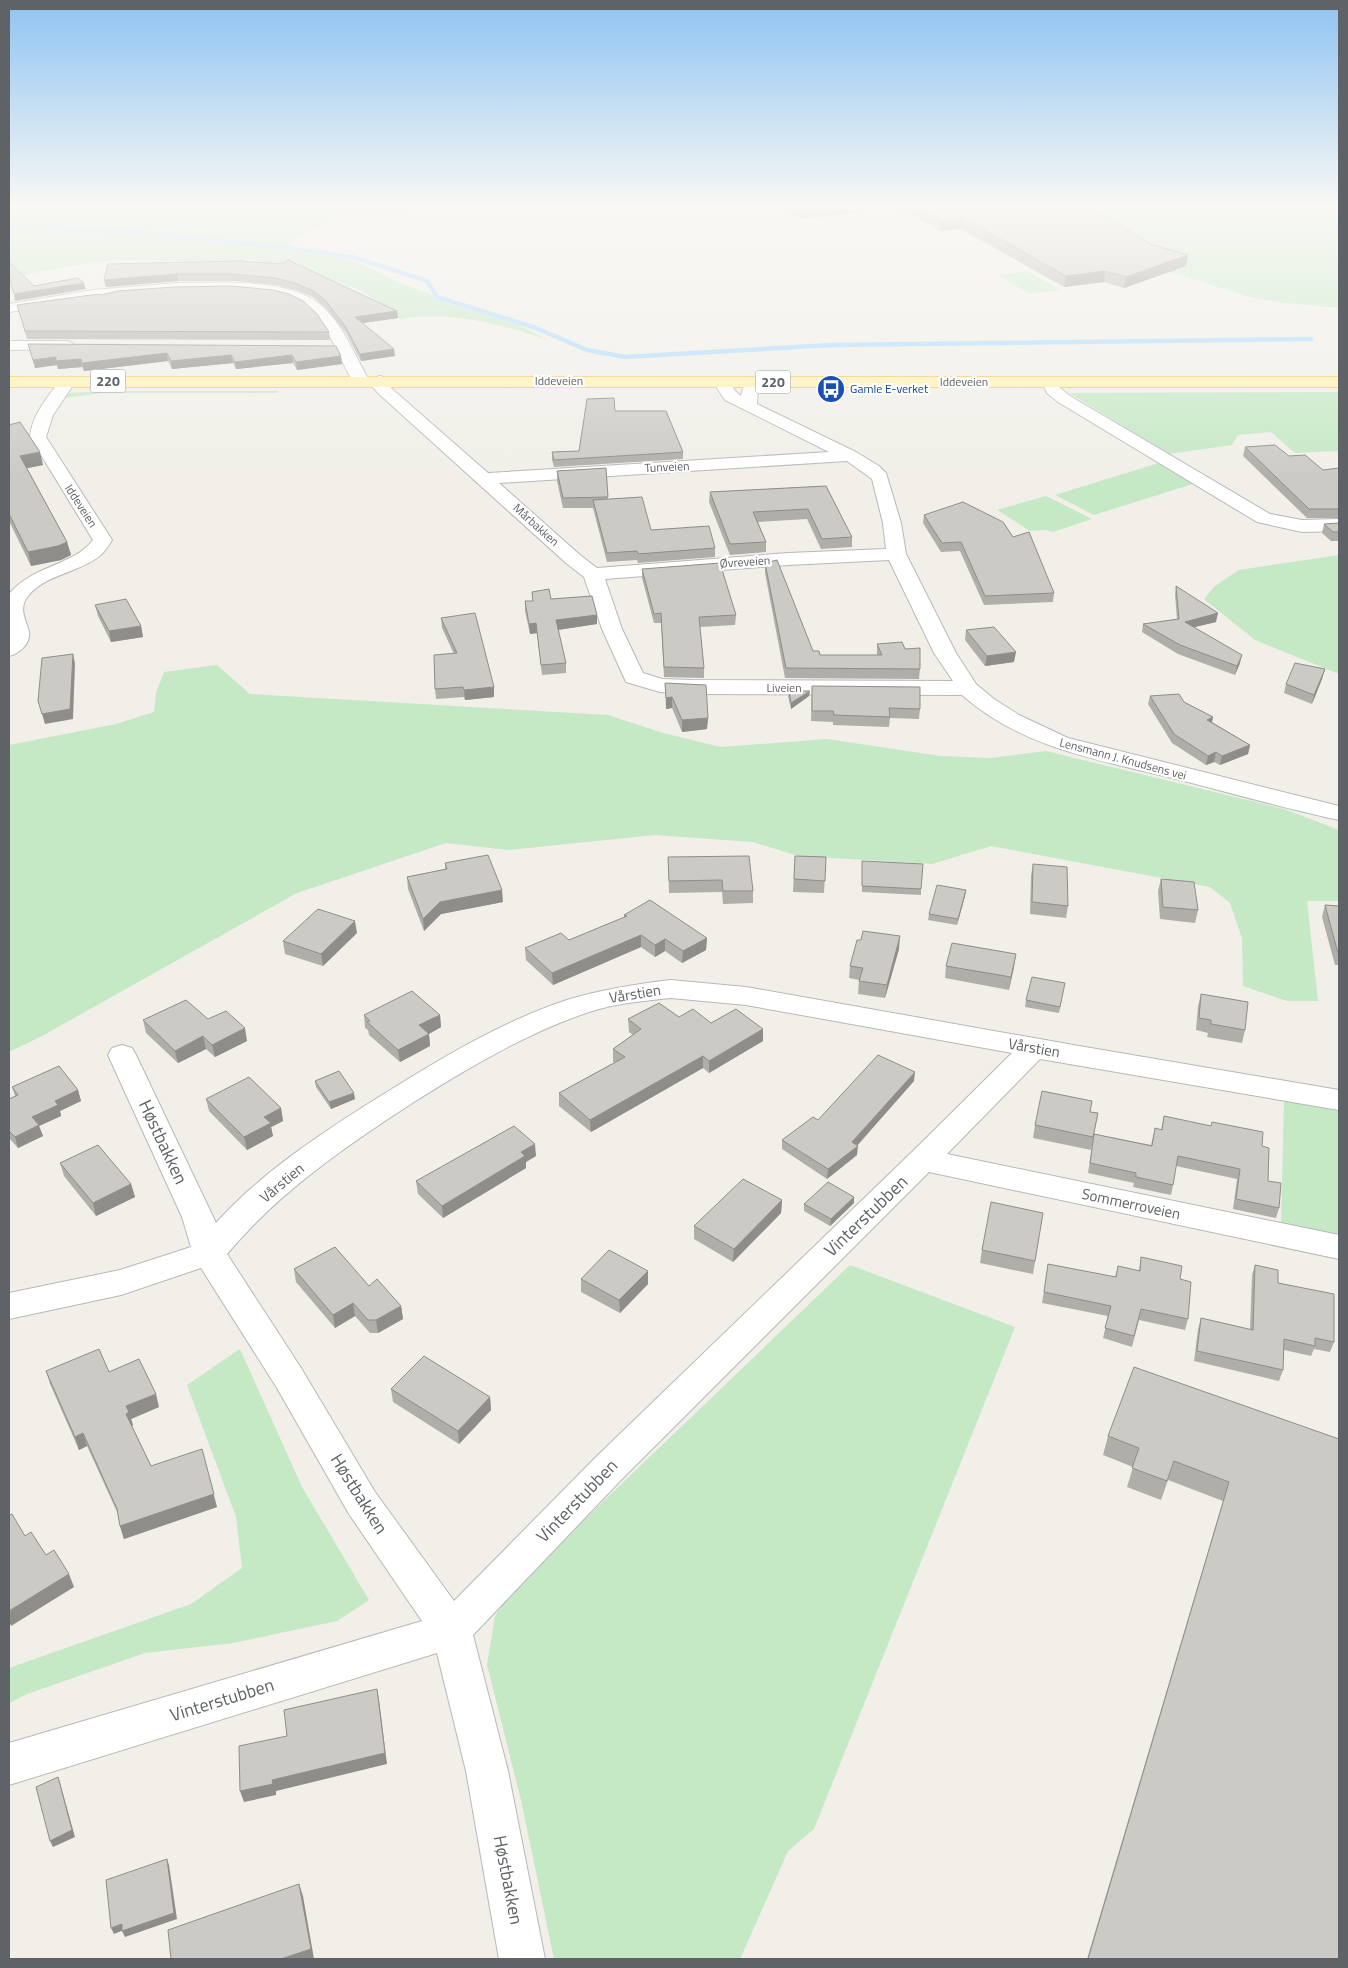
<svg xmlns="http://www.w3.org/2000/svg" width="1348" height="1968" viewBox="0 0 1348 1968" font-family="'Titillium Web',sans-serif">
<style>
.green{fill:#c5e8c5}
.lines{fill:none;stroke-linecap:round;stroke-linejoin:round}
.stream{stroke:#aadaff;stroke-width:4.5}
.minor-casing{stroke:#b5b8bc;stroke-width:2}
.major-casing{stroke:#f2c960;stroke-width:2}
.minor{fill:#fff;fill-rule:evenodd}
.major{fill:#fff2af;fill-rule:evenodd}
.wall{fill:#afaea9}
.shaded-wall{fill:#8f8d8a}
.building{fill:#cccac5;stroke:#8f8d8a}
.labels{text-anchor:middle;stroke-width:4.5;stroke-linejoin:round;paint-order:stroke}
.far-street-label{font-size:12px;fill:#5f6368;stroke:#fff}
.far-transit-label{font-size:12px;fill:#164399;stroke:#fff;text-anchor:start}
.shield{fill:#fff;stroke:#8f9295;stroke-width:1}
.shield-label{font-size:14px;font-weight:bold;fill:#5f6368}
.street-label{font-size:15px;fill:#5f6368;stroke:#fff}
.near-street-label{font-size:18px;fill:#5f6368;stroke:#fff}
</style>
<rect width="100%" height="100%" fill="#f1efe8"/>
<path class="green" d="M9 205H423L424 208 348 217 332 222 293 239 288 243 293 250 336 256 357 262 402 284 431 294 449 304 519 325 548 340C500 324 451 311 400 319L393 311 358 289 289 266 249 259 234 264 154 260H113L58 268 9 278Z
M1064 205H1339V308L1286 303 1252 298 1140 262 1125 241Z
M1027 271 1060 290 1030 294 998 275Z
M111 391H278L277 393H103L64 398 68 393Z
M1339 392V451L1295 453 1271 432 1238 435 1232 445 1169 454 1069 393Z
M1162 462 1199 482 1094 515 1055 495Z
M1046 496 1092 519 1053 532 1046 530 1030 531 997 510Z
M1339 555V674L1255 640 1204 599 1215 586 1239 570Z
M217 665 250 694 608 715 663 733 721 747 827 739 940 756 991 758 1046 751 1284 809 1339 830V901H1307L1318 1001H1287L1243 986 1242 938 1230 903 1210 887 991 846 932 864 798 856 753 842 655 835 509 850 446 843 297 893 42 1036 9 1052V745L116 724 154 712 156 693 164 672Z
M1284 1100 1339 1110V1235L1281 1223Z
M850 1265 1015 1327 814 1829 788 1851 740 1959H554L521 1800 487 1665 495 1616 515 1586Z
M240 1349 302 1487 369 1600 337 1621 233 1643 145 1653 27 1694 9 1703V1668L191 1604 242 1568 236 1517 187 1385Z"/>
<g class="lines">
<path class="stream" d="M9 226 126 231 278 247 353 257 427 281 437 297 536 328 587 350 625 357 831 345 1311 339"/>
<defs>
<path id="minor" d="M178 283C220 283 294 277 325 309 345 329 356 357 369 381L367 384H355C338 360 332 326 306 308 285 293 257 293 233 292 156 289 84 301 9 312V304L93 290Z
M67 341 72 343 75 346 72 349 9 350V341Z
M380 376 386 378 387 384 391 388 488 473 829 452 725 400 713 382 715 379C731 375 731 390 741 396L744 385H756L758 388 757 404 856 452 879 466 886 473 901 523 906 554 956 653 976 684 994 699 1019 715 1068 738 1339 806V820C1287 809 1235 794 1184 781 1106 761 1024 750 962 695L692 694 660 692 626 682 602 629 584 577 566 563 379 394 371 385 374 378ZM847 461 872 479 883 523 886 549 788 553 597 568 580 555 499 483ZM889 560 934 653 953 681 692 680 662 679 643 673 622 629 605 579 788 565Z
M67 377 73 379 75 382 53 415 46 437 112 540C109 545 105 551 101 555 79 573 46 574 28 596 18 609 26 619 29 632 31 643 19 654 9 656V594C33 565 73 566 93 540L30 437C32 414 48 397 61 379Z
M1050 377 1056 379 1060 388 1070 396 1270 514 1302 520 1339 519V531L1302 532 1257 522 1058 402 1047 393 1042 382 1044 379Z
M671 980 746 987 1079 1046 1339 1090V1110L1040 1059 947 1154 1339 1235V1259L929 1172 621 1480 473 1635 508 1771 545 1959H499L466 1771 437 1653 9 1785V1743L422 1621 349 1514 277 1388 201 1268 121 1295 9 1319V1293L120 1270 191 1247 182 1217 108 1055 112 1048 122 1045 132 1048 136 1055 216 1223C261 1172 329 1128 387 1092 445 1056 505 1020 570 999 604 989 637 984 671 980ZM671 998 746 1005 1012 1053 912 1152 595 1458 454 1601 375 1492 301 1368 227 1254C279 1192 346 1146 414 1102 469 1067 527 1033 589 1012 616 1003 643 1001 671 998Z"/>
<path id="major" d="M9 377H1339V387H9Z"/>
</defs>
<use href="#minor" class="minor-casing"/>
<use href="#major" class="major-casing"/>
<use href="#minor" class="minor"/>
<use href="#major" class="major"/>
</g>
<path class="wall" d="M778 205H863L862 212 800 219Z
M895 205H1087L1150 244 1188 255 1186 266 1124 288 1104 282 1064 287 961 229 940 231Z
M240 261 397 311 398 318 362 323 395 356 361 361 346 333 326 308 313 297 295 290 276 285 235 281H178L106 287 104 280Z
M100 295 329 332 330 340 27 339 17 305Z
M28 344 336 346 342 364 297 370 293 363 236 369 233 363 172 369 168 361 84 371 82 367 58 369 57 365 35 368Z
M615 411 683 452V459L554 467 552 460V452L579 451Z
M9 425 43 465 27 468 67 542 71 555 61 560 31 566 9 521Z
M1245 447 1289 456 1323 470 1339 468V518H1307L1243 456Z
M606 468 608 499 651 530 715 548V557L638 563 637 560 607 562 593 508H563L557 481V471Z
M826 486 852 537V547L821 549 807 519 758 522 766 542V552L730 555 709 502 710 492Z
M924 515 1013 537 1054 593 1053 602 984 605 960 551 941 552 923 523Z
M1339 523V541H1331L1322 533 1324 524Z
M765 563 813 651 820 655H877V644L905 649 920 669 919 679 785 678 765 573Z
M642 569 736 615 735 625 700 627 704 668V678L664 677 661 623H654L642 578Z
M1176 586 1216 622 1194 627 1240 663 1235 675 1178 654 1142 632 1143 624 1177 619 1175 594Z
M532 592 551 599 597 624 558 630 566 663V673L542 675 537 633 530 634 525 611V601H533Z
M95 605 141 626 143 637 111 642 98 616Z
M441 618 494 697 465 700 464 697 436 699 435 689 454 654 442 628Z
M966 630 1014 662 985 666 965 640Z
M1325 669 1322 679 1312 704 1284 693 1286 684Z
M665 683 708 718 707 729 682 732 672 708 666 709Z
M812 686 920 709 919 719 890 718 889 727 833 725V722L811 721Z
M789 691 809 696 791 709 788 696Z
M1150 696 1184 702 1213 717 1212 722 1250 745 1248 754 1220 765 1214 762 1206 765 1172 743 1148 704Z
M795 856 826 857 824 893 793 892Z
M668 857 753 891V903L723 904 722 892 669 893Z
M862 861 921 889V895L862 892Z
M445 863 503 902 441 914 424 931 408 889 407 877 445 869Z
M1033 864 1068 906 1066 918 1030 914 1031 876Z
M1161 879 1198 910 1195 923 1160 919 1158 891Z
M966 890 965 896 957 925 928 920 929 914Z
M1325 905 1339 906V965H1335L1322 917Z
M624 915 707 938 706 950 682 963 665 951 655 957 641 947 553 985 526 960 525 948 569 940 624 918Z
M357 933 323 966 285 954 283 941Z
M861 940 899 949 885 998 858 994 859 980 849 978 850 966Z
M946 966 1014 967 1009 990 945 978Z
M1065 983 1059 1013 1025 1007 1026 1000Z
M1201 994 1245 1030 1242 1043 1207 1037 1208 1033 1196 1030 1198 1006Z
M364 1015H440L441 1027 429 1034 430 1046 400 1062 369 1035 368 1030 365 1028Z
M679 1017 711 1023 763 1029V1041L709 1073 703 1068 591 1132 559 1106V1093L615 1062H613V1049L633 1035 629 1032 628 1019Z
M208 1019 247 1041 215 1057 206 1049 178 1063 146 1033 143 1020Z
M315 1081 355 1099 331 1109 316 1087Z
M914 1081 857 1145V1155L827 1179 782 1149V1140L818 1120Z
M12 1087 78 1090 81 1101 60 1111 61 1116 39 1126 43 1136 18 1148 9 1138V1099L15 1096Z
M206 1099 281 1108 283 1121 271 1127 273 1136 247 1150 209 1111Z
M1090 1112 1098 1113 1091 1150 1033 1138 1035 1125Z
M1164 1116 1262 1146 1268 1181 1279 1208 1276 1218 1233 1209 1237 1179 1176 1166 1173 1185 1171 1195 1133 1187 1134 1183 1088 1173 1094 1134 1151 1145 1155 1128 1161 1130Z
M536 1156 526 1162V1168L443 1218 418 1194 416 1181Z
M60 1163 131 1184 135 1197 96 1216 64 1176Z
M782 1200 781 1213 733 1262 694 1239V1226Z
M854 1203 830 1226 804 1211V1204Z
M1043 1213 1033 1274 980 1263 982 1250Z
M1141 1257 1180 1279 1188 1319 1185 1330 1139 1320 1132 1347 1103 1338 1108 1316 1042 1303 1048 1264 1115 1277 1118 1266 1139 1271Z
M1255 1265 1278 1283 1334 1342 1330 1352 1314 1349 1311 1356 1284 1350 1283 1370 1279 1381 1194 1361 1198 1329 1201 1318 1250 1330 1252 1275Z
M294 1269 369 1286 401 1306 403 1319 378 1333H370L355 1316 335 1328 296 1282Z
M648 1271V1284L620 1313 581 1292V1279Z
M46 1371 109 1372 159 1407 131 1419 133 1425 132 1426 151 1466 217 1507 124 1539 120 1526 118 1514 87 1446 79 1450 50 1384Z
M391 1389 490 1397 491 1410 459 1444 393 1402Z
M1108 1436 1339 1439V1959H1087L1223 1501 1168 1480 1161 1500 1127 1487 1133 1467 1103 1455Z"/>
<path class="shaded-wall" d="M828 205H863L862 212 800 219V208Z
M963 218 961 229 940 231 941 221Z
M1188 255 1186 266 1124 288 1126 277Z
M1105 271 1104 282 1064 287 1066 276Z
M177 274 178 281 106 287 104 280Z
M84 283 86 289 15 301 14 294Z
M397 311 398 318 356 324 355 317Z
M394 349 395 356 361 361 360 354Z
M167 353 168 361 84 371 82 363Z
M231 355 233 363 172 369 171 361Z
M292 355 293 363 236 369 235 362Z
M341 356 342 364 297 370 296 362Z
M56 357 81 359 82 367 58 369 57 365 35 368 33 360Z
M40 452 43 465 23 469 20 456Z
M67 542 71 555 61 560 31 566 28 552Z
M1218 613 1216 622 1183 630 1185 622Z
M597 615V624L557 630 556 620Z
M536 623 537 633 530 634 529 624Z
M141 626 143 637 111 642 109 631Z
M1016 652 1014 662 985 666 987 656Z
M73 654 75 664 73 719 45 724 42 714Z
M1242 655 1240 663 1235 675 1237 666Z
M1325 669 1322 679 1312 704 1314 695Z
M494 687V697L465 700 464 690Z
M810 691 809 696 791 709V703Z
M672 697V708L666 709V698Z
M1213 717 1211 726 1207 720Z
M708 718 707 729 682 732V720Z
M1250 745 1248 754 1220 765 1222 756Z
M1216 752 1214 762 1206 765 1208 756Z
M502 890 503 902 441 914 424 931 423 919 440 902Z
M966 890 965 896 957 925 958 919Z
M355 921 357 933 323 966 321 954Z
M641 935V947L553 985 552 973Z
M900 936 899 949 885 998 887 985Z
M707 938 706 950 682 963 683 951Z
M665 939V951L655 957V945Z
M1016 954 1014 967 1009 990 1011 977Z
M440 1015 441 1027 427 1035 429 1034 430 1046 400 1062 398 1050 419 1025Z
M245 1028 247 1041 215 1057 212 1045Z
M763 1029V1041L709 1073V1061Z
M203 1036 206 1049 178 1063 175 1051Z
M703 1056V1068L591 1132 590 1120Z
M915 1072 914 1081 856 1147 858 1146 857 1155 827 1179 828 1169Z
M78 1090 81 1101 60 1111 61 1116 39 1126 43 1136 18 1148 15 1137 32 1117 55 1101Z
M354 1093 355 1099 331 1109 329 1102Z
M281 1108 283 1121 271 1127 273 1136 247 1150 244 1137 264 1117Z
M535 1144 536 1156 526 1162V1168L443 1218 442 1206 521 1152Z
M131 1184 135 1197 96 1216 93 1203Z
M854 1197V1203L830 1226 831 1219Z
M782 1200 781 1213 733 1262 734 1249Z
M648 1271V1284L620 1313 619 1300Z
M353 1303 355 1316 335 1328 333 1315Z
M401 1306 403 1319 378 1333 376 1320Z
M156 1394 159 1407 131 1419 133 1425 130 1427 126 1414V1406Z
M490 1397 491 1410 459 1444 458 1431Z
M83 1433 87 1446 79 1450 75 1437Z
M202 1449 217 1507 124 1539 120 1526Z
M69 1574 74 1587 11 1626 9 1621V1611Z
M377 1689 379 1700 387 1764 276 1791V1795L244 1802 240 1791 272 1780Z
M58 1777 60 1783 75 1837 53 1847 50 1841Z
M167 1859 169 1865 177 1919 125 1937 122 1931Z
M299 1884 303 1896 314 1959H281Z
M122 1924 124 1930 114 1934 111 1928Z"/>
<path class="building" d="M796 205H828L800 208Z
M913 205H1087L1150 244 1188 255 1126 277 1105 271 1066 276 963 218 941 221Z
M288 260 397 311 355 317 394 349 360 354 345 326 326 301 312 290 294 283 275 278 234 274H177L104 280 108 264 240 261 282 264Z
M9 262 34 286 78 278 84 283 14 294 9 276Z
M231 286 273 290 289 294 303 301 317 314 329 332 25 331 17 305 99 294 100 295 118 291 174 287Z
M28 344 336 346 341 356 296 362 292 355 235 362 231 355 171 361 167 353 82 363 81 359 56 361V357L33 360Z
M614 398 615 411H666L683 452 554 460 552 452 579 451 587 399Z
M20 422 40 452 20 456 67 542 58 546 28 552 9 514V425Z
M1275 445 1289 456 1305 455 1323 470 1339 468V509H1309L1245 447Z
M606 468 608 497 563 498 557 471Z
M826 486 852 537 822 539 808 509 753 512 766 542 730 544 710 492Z
M642 497 651 530 709 526 715 548 638 554 637 551 607 553 593 500Z
M963 502 1003 522 1013 537 1029 532 1054 593 985 596 961 542 942 543 924 515Z
M1339 523V532H1333L1324 524Z
M777 560 813 651H819L820 655H882L877 644 902 642 905 649 920 648V669L786 668 765 563Z
M720 563 736 615 699 617 704 668 664 667 661 613 654 614 642 569Z
M1176 586 1218 613 1185 622 1242 655 1237 666 1180 645 1143 624 1179 619Z
M549 589 551 599 592 596 597 615 556 620 566 663 541 665 536 623 529 624 525 601H533L532 592Z
M126 599 141 626 109 631 95 605Z
M475 613 494 687 464 690 463 687 435 689 434 655 457 653 441 618Z
M994 627 1016 652 987 656 966 630Z
M73 654 70 709 42 714 38 701 42 658Z
M1295 663 1325 669 1314 695 1286 684Z
M665 683 706 685 708 718 682 720 672 697 666 698Z
M812 686 920 687V709L889 708 890 717 834 715 833 711H812Z
M789 691H810L791 703Z
M1179 694 1184 702 1213 717 1207 720 1250 745 1222 756 1216 752 1208 756 1174 734 1150 696Z
M488 855 502 890 440 902 423 919 407 877 447 869 445 863Z
M749 856 753 891H723L722 880 669 881 668 857Z
M795 856 826 857 825 881 794 879Z
M862 861 923 864 921 889 862 886Z
M1033 864 1067 867 1068 906 1032 902Z
M1161 879 1194 882 1198 910 1163 907Z
M937 885 966 890 958 919 929 914Z
M650 900 707 938 683 951 665 939 655 945 641 935 552 973 525 948 561 933 569 940 627 916 624 915Z
M1325 905 1339 906V953H1338Z
M318 909 355 921 321 954 283 941Z
M863 931 900 936 887 985 859 981 863 968 850 966 857 940H861Z
M952 943 1016 954 1011 977 946 966Z
M1032 977 1065 983 1060 1007 1026 1000Z
M412 991 440 1015 419 1025 429 1034 398 1050 367 1022 370 1021 364 1015Z
M1201 994 1248 1002 1245 1030 1211 1024V1020L1199 1018Z
M186 1000 208 1019 226 1011 245 1028 212 1045 203 1036 175 1051 143 1020Z
M659 1003 679 1017 693 1009 711 1023 736 1009 763 1029 709 1061 703 1056 590 1120 559 1093 625 1057 613 1049 641 1029 628 1019Z
M878 1055 915 1072 852 1142 858 1146 828 1169 782 1140 813 1117 818 1120Z
M59 1066 78 1090 55 1101 58 1105 32 1117 39 1125 15 1137 9 1131V1099L18 1095 12 1087Z
M339 1071 354 1093 329 1102 315 1081Z
M249 1077 281 1108 264 1117 271 1123 244 1137 206 1099Z
M1042 1091 1092 1101 1090 1112 1098 1113 1093 1137 1035 1125Z
M1164 1116 1211 1126 1212 1122 1263 1132 1262 1146 1269 1148 1268 1181 1281 1183 1279 1208 1236 1199 1240 1169 1178 1156 1173 1185 1136 1177V1173L1090 1163 1094 1134 1152 1146 1155 1128 1162 1130Z
M514 1126 535 1144 521 1152 525 1156 442 1206 416 1181Z
M98 1145 131 1184 93 1203 60 1163Z
M743 1179 782 1200 734 1249 694 1226Z
M828 1182 854 1197 831 1219 804 1204Z
M991 1202 1043 1213 1035 1261 982 1250Z
M335 1247 369 1286 377 1279 401 1306 376 1320H368L353 1303 333 1315 294 1269Z
M609 1250 648 1271 619 1300 581 1279Z
M1141 1257 1182 1266 1180 1279 1191 1282 1188 1319 1141 1309 1134 1336 1105 1328 1111 1306 1044 1292 1048 1264 1116 1277 1118 1266 1140 1271Z
M1255 1265 1278 1270V1283L1334 1294V1342L1315 1338V1346L1284 1339 1283 1370 1197 1351 1201 1318 1253 1330Z
M99 1349 109 1372 139 1359 156 1394 126 1406 129 1412 126 1414 151 1466 202 1449 214 1494 120 1526 117 1509 83 1433 75 1437 46 1371Z
M424 1356 490 1397 458 1431 391 1389Z
M1134 1367 1339 1439V1959H1088L1229 1482 1174 1461 1167 1481 1132 1468 1139 1448 1108 1436Z
M12 1514 25 1536 31 1532 46 1555 54 1550 69 1574 9 1611V1515Z
M377 1689 385 1753 272 1780 273 1784 240 1791 239 1746 287 1736 284 1710Z
M58 1777 72 1830 50 1841 36 1787Z
M167 1859 174 1913 122 1931V1924L111 1928 106 1880Z
M299 1884 311 1949 281 1959H171L168 1930Z"/>
<linearGradient id="sky" x2="0" y2="1"><stop stop-color="#8fc3f1"/><stop offset="0.43" stop-color="#f9f8f5"/><stop offset="1" stop-color="#f9f8f5" stop-opacity="0"/></linearGradient>
<rect width="1348" height="480" fill="url(#sky)"/>
<defs>
<symbol id="bus-disc" viewBox="-11 -11 22 22"><circle r="9.5" fill="#1a4fb4" stroke="#fff"/><path d="M-5-6H5V4H4V6H2V4H-2V6H-4V4H-5ZM-3.5-4V0h7V-4ZM-3.5 1.2v1.5H-2V1.2ZM2 1.2v1.5H3.5V1.2Z" fill="#fff"/></symbol>
</defs>
<g fill-rule="evenodd">
<use href="#bus-disc" x="815" y="373" width="32" height="32"/>
</g>
<g class="labels">
<g class="far-street-label">
<text x="559" y="385">Iddeveien</text>
<text x="964" y="386">Iddeveien</text>
<text transform="translate(667 467) rotate(-3)" y="4">Tunveien</text>
<text transform="translate(81 506) rotate(57)" y="4">Iddeveien</text>
<text transform="translate(536 525) rotate(42)" y="4">Mårbakken</text>
<text transform="translate(745 562) rotate(-4)" y="4">Øvreveien</text>
<text x="784" y="692">Liveien</text>
<text transform="translate(1123 759) rotate(15)" y="4">Lensmann J. Knudsens vei</text>
</g>
<g class="far-transit-label">
<text x="850" y="393">Gamle E-verket</text>
</g>
<g class="shield">
<rect x="90.5" y="369.5" width="35" height="23" rx="4"/>
<rect x="755.5" y="370.5" width="35" height="23" rx="4"/>
</g>
<g class="shield-label">
<text x="108" y="386">220</text>
<text x="773" y="387">220</text>
</g>
<g class="street-label">
<text transform="translate(635 994) rotate(-9)" y="5">Vårstien</text>
<text transform="translate(1034 1048) rotate(10)" y="5">Vårstien</text>
<text transform="translate(282 1183) rotate(-40)" y="5">Vårstien</text>
<text transform="translate(1131 1204) rotate(12)" y="5">Sommerroveien</text>
</g>
<g class="near-street-label">
<text transform="translate(163 1142) rotate(65)" y="6">Høstbakken</text>
<text transform="translate(866 1216) rotate(-44)" y="6">Vinterstubben</text>
<text transform="translate(359 1494) rotate(58)" y="6">Høstbakken</text>
<text transform="translate(577 1501) rotate(-46)" y="6">Vinterstubben</text>
<text transform="translate(222 1700) rotate(-17)" y="6">Vinterstubben</text>
<text transform="translate(508 1880) rotate(79)" y="6">Høstbakken</text>
</g>
</g>
<rect width="1348" height="1968" fill="none" stroke="#5f6368" stroke-width="20"/>
</svg>
